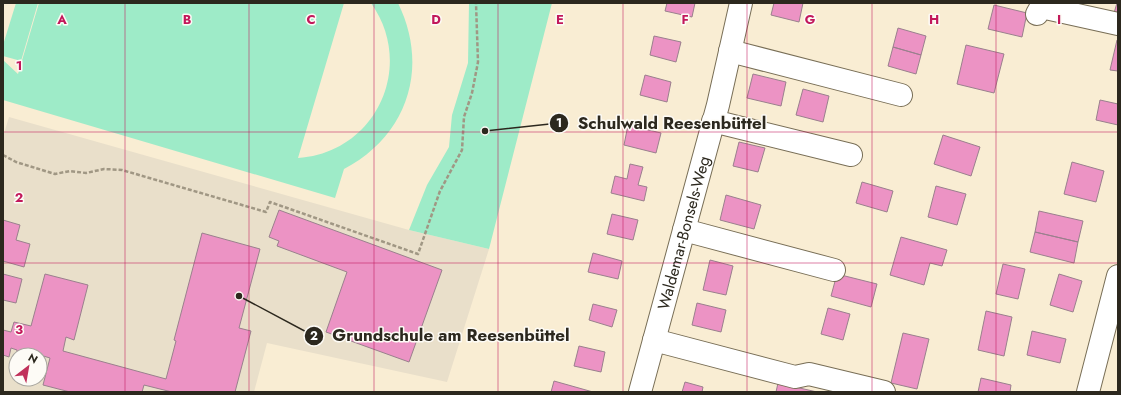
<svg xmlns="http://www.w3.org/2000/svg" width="1121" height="395" viewBox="0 0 1121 395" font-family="Jost,sans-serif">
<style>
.education{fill:#e9dfca;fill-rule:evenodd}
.green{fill:#9eebc8}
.building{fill:#ec93c4;stroke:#9a808d}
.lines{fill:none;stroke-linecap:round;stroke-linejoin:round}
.minor-casing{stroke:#786e56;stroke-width:24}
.path{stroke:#a09784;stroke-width:2.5;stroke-dasharray:4 2;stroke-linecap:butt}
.minor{stroke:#fff;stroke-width:22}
.grid{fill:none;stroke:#c2185b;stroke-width:1;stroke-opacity:0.55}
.labels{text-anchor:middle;stroke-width:3;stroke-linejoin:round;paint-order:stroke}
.street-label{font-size:16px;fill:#2c281e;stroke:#fdfbf6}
.grid-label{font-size:13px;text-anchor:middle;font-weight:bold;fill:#c2185b;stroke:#fdfbf6;stroke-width:3;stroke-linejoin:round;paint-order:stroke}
.leader{fill:none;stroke:#2c281e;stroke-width:1.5}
.callout-dot{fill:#2c281e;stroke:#fdfbf6;stroke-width:1.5}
.mark-label{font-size:12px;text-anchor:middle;font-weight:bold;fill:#fff}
.callout-label{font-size:17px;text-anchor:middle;font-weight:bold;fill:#2c281e;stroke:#fdfbf6;stroke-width:3;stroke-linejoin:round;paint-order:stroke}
</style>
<rect width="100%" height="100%" fill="#f9edd3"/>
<path class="education" d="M9 117 409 230 489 249 447 382 267 343 254 392H3V137ZM16 355H40V379H16Z"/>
<path class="green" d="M16 3H38L21 61 3 56V45Z
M39 3H344L298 158C376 153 416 66 371 3H398C430 68 407 136 344 169L335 198 3 100V60L18 74Z
M469 3H552L489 249 409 230 427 185 449 147 452 115 468 63Z"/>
<path class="building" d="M667 3H695L692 17 665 11Z
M774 3H803L799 22 771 15Z
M1117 3H1118V14L1114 13Z
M994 5 1027 13 1022 37 988 29Z
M898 28 926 36 921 55 893 47Z
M654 36 681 42 676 62 650 55Z
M1117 40 1118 41V71L1110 70Z
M966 45 1004 54 994 93 957 84Z
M893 47 921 55 916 74 888 66Z
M753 74 786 82 781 106 747 98Z
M645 75 671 82 667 102 640 95Z
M803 89 829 96 823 122 796 115Z
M1100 100 1118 104V125L1096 120Z
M628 125 661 133 656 153 624 145Z
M943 135 980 147 971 176 934 164Z
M739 142 765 148 758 172 733 166Z
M1072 162 1104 171 1096 202 1064 194Z
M630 164 643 167 638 185 647 187 644 201 611 193 615 176 627 179Z
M862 182 893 191 887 212 856 203Z
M936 186 966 194 957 225 928 217Z
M726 195 761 205 754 229 720 220Z
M279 210 442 270 409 362 326 332 347 272 277 246 279 241 269 237Z
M1039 211 1083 221 1078 242 1035 232Z
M612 214 638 220 633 240 607 234Z
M3 220 20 225 16 240 30 244 24 267 3 261Z
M1035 232 1078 242 1074 263 1030 252Z
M202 233 260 249 239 328 251 331 235 392H172L144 385 142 392H70L43 385 50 358 40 355H17V350L11 348 9 357 3 355V330L11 332 14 322 31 326 45 274 88 285 74 340 66 337 63 351 166 379 176 341 174 340Z
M901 237 947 250 942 266 930 263 924 285 890 275Z
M593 253 622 261 618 279 588 272Z
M710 260 733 266 726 295 703 290Z
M1003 264 1025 269 1018 299 996 294Z
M3 274 22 279 16 303 3 300Z
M837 274 877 284 871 307 831 296Z
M1059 274 1082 281 1073 312 1050 305Z
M697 303 726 310 721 332 692 325Z
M593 304 617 310 612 327 589 320Z
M828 308 850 314 843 340 821 334Z
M986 311 1012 317 1004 356 978 350Z
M1032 331 1066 339 1060 363 1027 355Z
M903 333 929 339 917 389 891 383Z
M579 346 605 352 601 372 574 366Z
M981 378 1011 385 1010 392H978Z
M554 381 593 392H551Z
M685 382 703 387 702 392H682Z
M778 383 817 392H776Z"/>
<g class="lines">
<defs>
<g id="minor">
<path d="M1037 14 1041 7 1118 24"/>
<path d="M730 51 901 95"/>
<path d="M713 121 851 155"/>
<path d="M684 230 834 270"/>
<path d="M654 340 795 377 809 374 884 392"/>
<path id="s1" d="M640 392 718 105 741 3"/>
<path d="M1088 392 1118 276"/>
</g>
</defs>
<use href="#minor" class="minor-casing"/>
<path class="path" d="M3 155 16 162 55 174 70 171 86 173 104 169 122 170 266 212 270 202 418 254 440 191 462 150 464 117 472 93 478 62 476 3"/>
<use href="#minor" class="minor"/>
</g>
<path class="grid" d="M125 3V392M249 3V392M374 3V392M498 3V392M623 3V392M747 3V392M872 3V392M996 3V392M3 132H1118M3 263H1118"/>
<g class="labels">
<g class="street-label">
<text dy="6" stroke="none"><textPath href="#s1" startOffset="165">Waldemar-Bonsels-Weg</textPath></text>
</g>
</g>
<g class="grid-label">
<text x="62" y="24">A</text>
<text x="187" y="24">B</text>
<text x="311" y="24">C</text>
<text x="436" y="24">D</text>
<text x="560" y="24">E</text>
<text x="685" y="24">F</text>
<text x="810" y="24">G</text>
<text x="934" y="24">H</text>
<text x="1059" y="24">I</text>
<text x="19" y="70">1</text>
<text x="19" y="202">2</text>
<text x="19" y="334">3</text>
</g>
<path class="leader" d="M485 131L559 123M239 296L314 336"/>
<g class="callout-dot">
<circle cx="485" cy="131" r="4"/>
<circle cx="239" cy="296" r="4"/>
<circle cx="559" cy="123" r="10"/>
<circle cx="314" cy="336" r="10"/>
</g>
<g class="mark-label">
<text x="559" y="127">1</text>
<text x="314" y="340">2</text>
</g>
<g class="callout-label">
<text x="672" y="129">Schulwald Reesenbüttel</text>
<text x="451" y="341">Grundschule am Reesenbüttel</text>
</g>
<rect width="1121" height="395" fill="none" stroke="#2c281e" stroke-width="8"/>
<g transform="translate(28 367) rotate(31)"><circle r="19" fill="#fdfbf6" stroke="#a9a7a0"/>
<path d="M0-3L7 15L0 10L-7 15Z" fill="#c0315b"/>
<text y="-6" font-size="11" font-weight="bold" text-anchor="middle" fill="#2c281e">N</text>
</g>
</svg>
